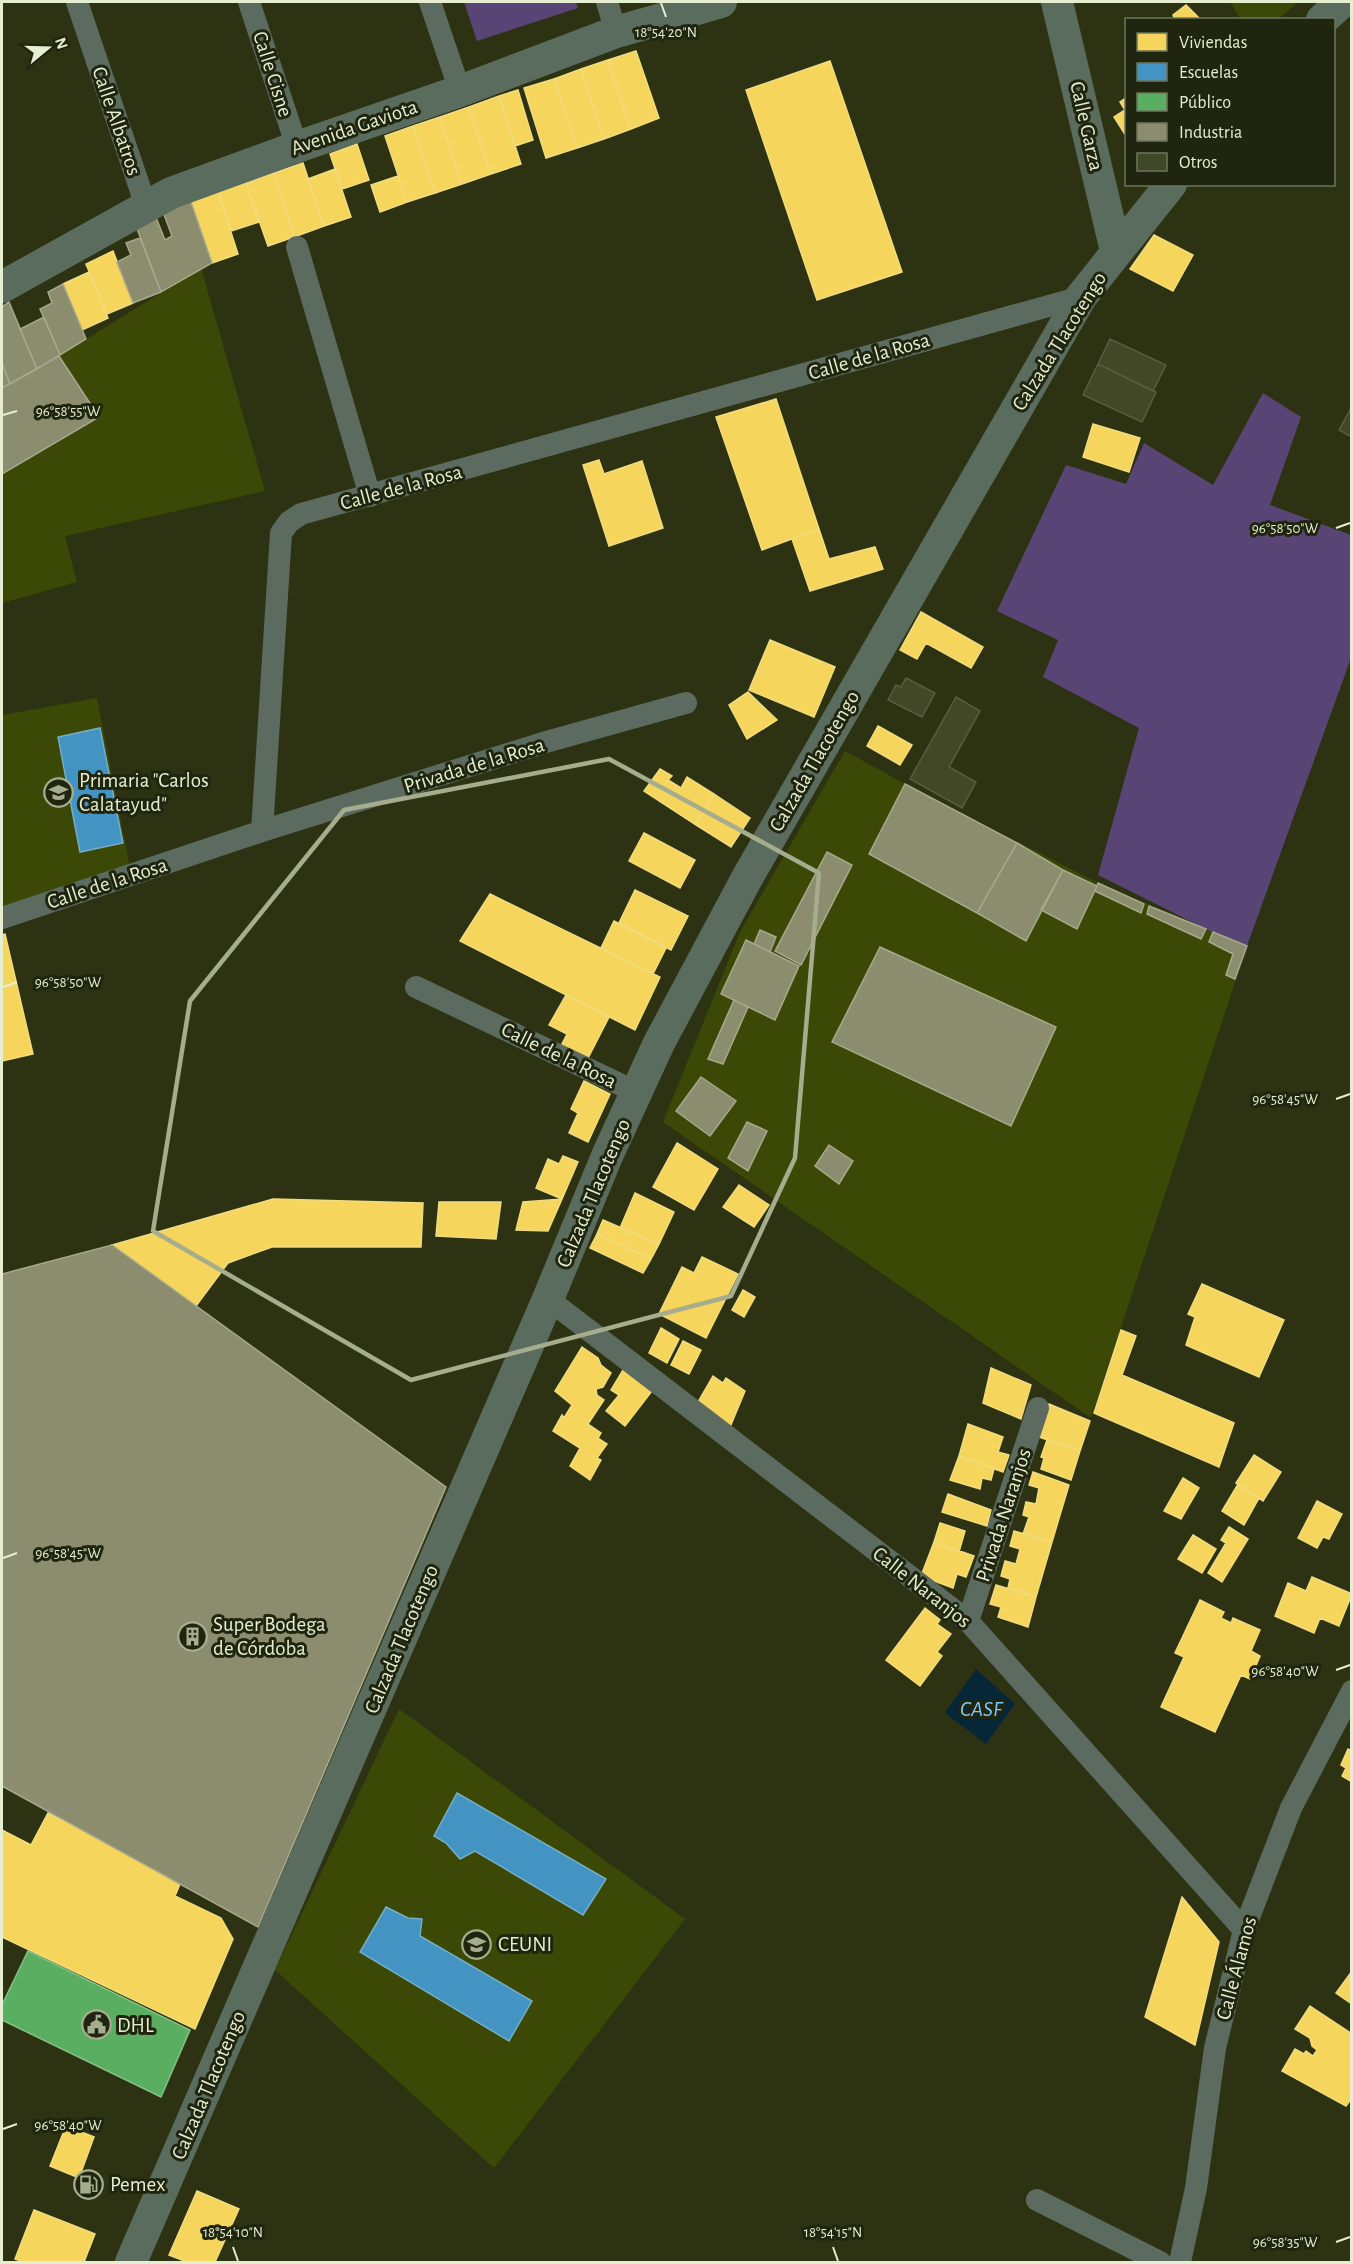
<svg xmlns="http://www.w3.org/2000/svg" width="1353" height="2264" viewBox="0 0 1353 2264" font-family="'Alegreya Sans',sans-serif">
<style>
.built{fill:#3c4806}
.green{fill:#594575}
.water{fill:#062737}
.homes{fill:#f6d55c;stroke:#f1dc7f;stroke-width:1.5}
.schools{fill:#4393c3;stroke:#74aec7;stroke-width:1.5}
.public{fill:#5aae61;stroke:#84c183;stroke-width:1.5}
.industry{fill:#8c8c6e;stroke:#a7a98c;stroke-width:1.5}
.building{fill:#424827;stroke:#575d43;stroke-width:1.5}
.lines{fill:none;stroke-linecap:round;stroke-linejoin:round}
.street{stroke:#5b6b5f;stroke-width:22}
.secondary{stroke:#5a6c5d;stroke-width:32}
.marked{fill:none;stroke:#a5ad8e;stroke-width:4.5;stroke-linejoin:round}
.ticks{fill:none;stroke:#e5eed1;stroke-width:2}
.labels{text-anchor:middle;stroke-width:6;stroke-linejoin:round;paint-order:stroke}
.street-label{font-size:21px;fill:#e5eed1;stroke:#1f250e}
.poi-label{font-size:21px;fill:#e5eed1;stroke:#1f250e;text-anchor:start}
.water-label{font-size:22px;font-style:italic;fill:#7fc7fb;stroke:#1f250e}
.ticks-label{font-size:15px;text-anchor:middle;fill:#e5eed1;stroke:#1f250e;stroke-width:6;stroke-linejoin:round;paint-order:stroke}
</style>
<rect width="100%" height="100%" fill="#2d3312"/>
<path class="built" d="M1230 2H1298L1277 20 1241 19Z
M201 268 265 491 65 536 77 582 2 603V388L59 356Z
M97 698 130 868 2 907V715Z
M845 751 905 784 1098 883 1247 946 1091 1418 663 1122 740 932Z
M399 1709 685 1919 494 2168 275 1970Z"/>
<path class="green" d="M464 2H576L578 8 477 41Z
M1263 393 1301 417 1270 505 1351 535V658L1247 946 1206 929 1098 875 1139 728 1043 677 1058 640 997 611 1066 465 1126 484 1144 443 1213 485Z"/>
<path class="water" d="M976 1669 1015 1704 986 1744 945 1713Z"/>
<path class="homes" d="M1186 5 1201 20H1175L1173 15Z
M636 51 659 118 631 129 608 60Z
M608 60 631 129 604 139 581 69Z
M830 61 902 272 817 300 746 90Z
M581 69 604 139 577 148 554 79Z
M554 79 577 148 546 158 524 88Z
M518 90 533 140 515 146 499 96Z
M499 96 521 164 491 174 469 107Z
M1126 98V136L1114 117 1125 110 1120 102Z
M469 107 491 174 462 184 440 117Z
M440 117 462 184 435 193 413 126Z
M413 126 435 193 407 202 385 136Z
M357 144 369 180 342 189 330 154Z
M303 163 324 226 294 237 274 173Z
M335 169 351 217 324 226 308 179Z
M274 173 294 237 268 246 246 183Z
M398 176 407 202 380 212 371 185Z
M246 183 259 222 231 231 218 192Z
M218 192 238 254 212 263 191 202Z
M1154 235 1193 255 1173 291 1130 269Z
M113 251 133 303 107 314 86 264Z
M89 272 108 318 82 330 63 284Z
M776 399 819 529 762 550 716 417Z
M1093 424 1140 438 1129 472 1083 457Z
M599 460 604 474 642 461 663 528 609 546 583 465Z
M819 529 829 559 875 547 883 569 810 591 792 539Z
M921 612 983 647 971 668 926 643 917 659 900 650Z
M770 640 835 667 814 717 749 690Z
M748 692 777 720 747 739 729 705Z
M878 726 912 745 900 765 867 746Z
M660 769 672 776 668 780 681 788 687 777 714 794 696 825 644 791Z
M714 794 750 818 731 847 696 825Z
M644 833 695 860 680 888 629 861Z
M635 890 688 916 671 950 619 923Z
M490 894 660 977 635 1030 460 941Z
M614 921 666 948 653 974 601 948Z
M5 934 33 1054 2 1061V935Z
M566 995 609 1017 586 1062 559 1050 567 1034 549 1025Z
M584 1081 610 1094 588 1142 569 1133 578 1113 571 1109Z
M677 1143 718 1169 694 1210 653 1187Z
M563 1156 578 1162 562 1199 536 1188 548 1159 559 1164Z
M739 1185 769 1205 754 1227 723 1207Z
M635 1193 674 1212 659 1244 620 1228Z
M273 1199 423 1203 421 1247H272L228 1263 196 1306 112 1245Z
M562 1199 548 1231 516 1230 523 1202Z
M439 1202H501L496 1239 436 1236Z
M603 1220 659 1244 651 1259 597 1234Z
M597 1234 651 1259 643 1273 590 1248Z
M702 1257 738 1274 706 1338 659 1314 682 1267 694 1273Z
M1202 1284 1284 1320 1259 1377 1186 1345 1195 1317 1188 1314Z
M743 1290 755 1297 744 1317 732 1310Z
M661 1328 679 1339 667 1363 649 1353Z
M1121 1330 1136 1336 1122 1375 1234 1423 1219 1467 1094 1413Z
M683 1341 701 1350 689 1374 671 1365Z
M582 1347 598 1358 601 1365 611 1373 603 1387 596 1389 597 1395 604 1400 588 1424 601 1433 598 1438 607 1444 597 1458 601 1460 590 1480 570 1466 580 1448 553 1431 562 1415 564 1418 572 1405 555 1391Z
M991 1368 1031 1385 1021 1419 983 1403Z
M623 1370 652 1391 625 1426 606 1411 619 1395 611 1390Z
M713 1376 723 1383 726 1378 745 1391 730 1427 698 1402Z
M1049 1404 1090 1421 1080 1451 1039 1437Z
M968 1424 1003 1437 998 1452 1009 1455 1003 1472 959 1456Z
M1047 1440 1080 1451 1071 1480 1041 1469 1044 1458 1041 1457Z
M1254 1455 1281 1472 1263 1501 1236 1483Z
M959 1456 994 1469 991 1480 982 1478 980 1489 950 1480Z
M1033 1472 1069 1485 1052 1542 1023 1534 1029 1517 1023 1515 1026 1502 1036 1504 1039 1488 1029 1485Z
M1183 1478 1199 1488 1181 1519 1164 1511Z
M1238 1484 1259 1498 1244 1525 1222 1511Z
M948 1494 991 1510 987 1526 942 1512Z
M1317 1501 1342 1514 1329 1539 1323 1537 1317 1548 1298 1538Z
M940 1523 965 1531 959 1552 934 1542Z
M1229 1527 1248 1539 1222 1582 1208 1573 1226 1543 1221 1540Z
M1014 1531 1052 1542 1036 1597 1008 1588 1010 1579 1001 1576 1005 1561 1016 1564 1020 1549 1010 1546Z
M1193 1535 1216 1549 1202 1573 1178 1559Z
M934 1542 974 1556 966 1577 957 1574 953 1588 921 1576Z
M1312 1577 1352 1594 1339 1626 1320 1618 1314 1633 1275 1616 1288 1583 1306 1591Z
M996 1585 1036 1597 1028 1627 998 1617 1001 1607 990 1604Z
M1200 1600 1224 1612 1221 1618 1231 1623 1233 1618 1260 1630 1251 1651 1260 1656 1250 1679 1241 1675 1215 1732 1161 1707 1184 1657 1175 1653Z
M925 1608 940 1620 937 1624 951 1634 937 1652 942 1656 920 1686 886 1660Z
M1348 1749 1352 1751V1782L1342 1776 1346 1768 1341 1765Z
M48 1813 182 1879 175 1896 221 1918 233 1939 195 2029 2 1937V1830L31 1845Z
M1182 1897 1219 1942 1195 2045 1145 2017Z
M1352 1971V2004L1336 1993Z
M1310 2006 1352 2034V2098L1346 2106 1282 2071 1295 2049 1304 2054 1306 2051 1313 2056 1317 2050 1312 2046 1310 2038 1295 2029Z
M66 2126 94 2137 79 2178 50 2166Z
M197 2191 239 2209 215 2262H187L169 2255Z
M34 2210 95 2234 84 2262H24L15 2259Z"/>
<path class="schools" d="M100 728 123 843 80 852 58 737Z
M457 1793 606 1879 583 1915 475 1851 460 1859 446 1843 434 1836Z
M386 1907 408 1918 422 1919 420 1936 532 2001 509 2041 360 1952Z"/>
<path class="public" d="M28 1951 190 2030 161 2097 2 2020V2005Z"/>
<path class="industry" d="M190 199 212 263 161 292 136 226 155 215 165 240 172 236 163 212Z
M140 238 161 292 133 303 117 262 131 255 126 243Z
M63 284 86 339 60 355 40 309 52 303 48 292Z
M9 302 37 369 10 384 2 363V307Z
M44 317 60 355 37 369 20 329Z
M59 356 99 417 2 474V388Z
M2 363 10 384 2 388Z
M905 784 1017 843 977 913 869 854Z
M1017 843 1063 870 1026 941 977 913Z
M827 852 852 865 801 965 775 951Z
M1063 870 1097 886 1077 929 1041 910Z
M1098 883 1144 904 1141 913 1095 891Z
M1149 906 1206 929 1201 939 1147 914Z
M760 930 776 937 770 952 754 944Z
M1213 932 1247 946 1235 979 1226 975 1233 954 1209 942Z
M746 940 799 966 775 1020 721 994Z
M880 947 1056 1027 1011 1126 832 1042Z
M734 1000 748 1007 723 1064 708 1059Z
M701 1077 736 1101 710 1136 676 1111Z
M747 1122 767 1131 748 1171 728 1158Z
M829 1145 853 1161 839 1184 815 1166Z
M112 1245 446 1487 258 1927 2 1786V1274Z"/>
<path class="building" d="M1110 339 1166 365 1153 391 1098 364Z
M1098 364 1156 392 1142 422 1083 395Z
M1352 406V437L1339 430Z
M906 678 935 693 922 717 888 700 896 685 901 687Z
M956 697 980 711 949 767 976 782 962 808 910 779Z"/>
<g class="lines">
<path class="street" d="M77 2 146 206
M249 2 297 147
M430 2 460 91
M607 2 616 32
M297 247 370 496
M262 831 546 742 686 703
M2 918 262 831 281 533 289 522 301 514 1081 297
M416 987 636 1092
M548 1299 968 1621 1244 1930
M968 1621 1038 1408
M1037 2200 1160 2262
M1180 2262 1196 2188 1215 2048 1244 1930 1291 1808 1352 1691"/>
<path class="secondary" d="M1057 2 1116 251
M1322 20 1342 2
M2 287 171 193 297 147 460 91 616 32 721 2
M131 2262 548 1299 607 1156 659 1043 747 878 1081 297 1171 184"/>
</g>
<path class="marked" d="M609 759 819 873 795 1158 731 1296 411 1380 153 1231 190 1001 344 810Z"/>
<path class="ticks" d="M661 3 666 17M3 415 17 411M1336 528 1350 523M3 987 17 982M1336 1099 1350 1094M3 1558 17 1553M1336 1670 1350 1665M3 2129 17 2124M1336 2242 1350 2237M233 2247 238 2261M833 2247 838 2261"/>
<defs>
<symbol id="school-ring" viewBox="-11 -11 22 22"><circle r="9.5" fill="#1f250e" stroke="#a5ad8e" stroke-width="1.5"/><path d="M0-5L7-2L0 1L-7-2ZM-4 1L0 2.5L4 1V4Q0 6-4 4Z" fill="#a5ad8e"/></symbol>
<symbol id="building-ring" viewBox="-11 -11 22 22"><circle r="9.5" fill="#1f250e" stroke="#a5ad8e" stroke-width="1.5"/><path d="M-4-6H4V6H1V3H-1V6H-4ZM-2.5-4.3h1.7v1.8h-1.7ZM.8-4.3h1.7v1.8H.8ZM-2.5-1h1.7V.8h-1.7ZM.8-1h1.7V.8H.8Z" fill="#a5ad8e"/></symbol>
<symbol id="university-ring" viewBox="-11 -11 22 22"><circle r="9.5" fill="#1f250e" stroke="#a5ad8e" stroke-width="1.5"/><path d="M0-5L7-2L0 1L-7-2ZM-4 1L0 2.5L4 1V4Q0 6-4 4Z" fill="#a5ad8e"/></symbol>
<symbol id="civic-ring" viewBox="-11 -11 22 22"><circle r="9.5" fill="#1f250e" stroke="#a5ad8e" stroke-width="1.5"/><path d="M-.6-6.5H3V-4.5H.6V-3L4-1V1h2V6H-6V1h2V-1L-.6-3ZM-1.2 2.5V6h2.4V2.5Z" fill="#a5ad8e"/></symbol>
<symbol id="fuel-ring" viewBox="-11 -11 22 22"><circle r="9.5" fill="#1f250e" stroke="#a5ad8e" stroke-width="1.5"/><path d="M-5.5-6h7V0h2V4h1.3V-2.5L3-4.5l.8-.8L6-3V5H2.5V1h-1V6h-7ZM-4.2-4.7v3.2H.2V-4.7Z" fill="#a5ad8e"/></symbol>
</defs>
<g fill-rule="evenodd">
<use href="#school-ring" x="42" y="776" width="33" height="33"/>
<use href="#building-ring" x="176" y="1620" width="33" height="33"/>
<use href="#university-ring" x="460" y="1928" width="33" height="33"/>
<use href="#civic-ring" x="80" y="2008" width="33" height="33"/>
<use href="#fuel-ring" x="72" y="2168" width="33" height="33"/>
</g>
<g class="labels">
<g class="street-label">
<text transform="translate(273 74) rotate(72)" y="7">Calle Cisne</text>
<text transform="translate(117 121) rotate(71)" y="7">Calle Albatros</text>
<text transform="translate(1087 126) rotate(77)" y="7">Calle Garza</text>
<text transform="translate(354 127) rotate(-19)" y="7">Avenida Gaviota</text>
<text transform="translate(1059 341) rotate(-58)" y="7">Calzada Tlacotengo</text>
<text transform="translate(869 356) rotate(-16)" y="7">Calle de la Rosa</text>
<text transform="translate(401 487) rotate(-15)" y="7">Calle de la Rosa</text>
<text transform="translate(814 761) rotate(-60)" y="7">Calzada Tlacotengo</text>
<text transform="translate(474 765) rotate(-17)" y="7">Privada de la Rosa</text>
<text transform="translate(107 883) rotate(-18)" y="7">Calle de la Rosa</text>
<text transform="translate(559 1055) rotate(26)" y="7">Calle de la Rosa</text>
<text transform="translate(593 1193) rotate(-67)" y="7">Calzada Tlacotengo</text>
<text transform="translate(1003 1515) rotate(-72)" y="7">Privada Naranjos</text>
<text transform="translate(922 1587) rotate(38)" y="7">Calle Naranjos</text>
<text transform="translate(401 1639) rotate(-67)" y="7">Calzada Tlacotengo</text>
<text transform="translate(1236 1968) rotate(-75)" y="7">Calle Álamos</text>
<text transform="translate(208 2085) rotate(-67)" y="7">Calzada Tlacotengo</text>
</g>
<g class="poi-label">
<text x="79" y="787">Primaria "Carlos<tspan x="79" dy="24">Calatayud"</tspan></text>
<text x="213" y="1631">Super Bodega<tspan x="213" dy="24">de Córdoba</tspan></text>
<text x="498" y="1951">CEUNI</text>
<text x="117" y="2032">DHL</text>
<text x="110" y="2191">Pemex</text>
</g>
<g class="water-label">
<text x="981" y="1716">CASF</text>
</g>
</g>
<g class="ticks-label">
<text x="666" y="37">18°54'20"N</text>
<text x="68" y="416">96°58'55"W</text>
<text x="1285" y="533">96°58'50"W</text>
<text x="68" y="987">96°58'50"W</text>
<text x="1285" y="1104">96°58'45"W</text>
<text x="68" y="1558">96°58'45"W</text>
<text x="1285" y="1676">96°58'40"W</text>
<text x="68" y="2130">96°58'40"W</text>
<text x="233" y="2237">18°54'10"N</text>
<text x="833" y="2237">18°54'15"N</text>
<text x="1285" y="2247">96°58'35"W</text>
</g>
<rect width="1353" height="2264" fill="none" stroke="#e5eed1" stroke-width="6"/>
<rect x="1125" y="18" width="210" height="168" fill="#1f250e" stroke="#6e755c" stroke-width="1.5"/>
<rect x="1137" y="33" width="30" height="18" fill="#f6d55c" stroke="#6e755c" stroke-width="1.5"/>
<text x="1179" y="48" font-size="18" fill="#e5eed1">Viviendas</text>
<rect x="1137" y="63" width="30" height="18" fill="#4393c3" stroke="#6e755c" stroke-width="1.5"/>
<text x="1179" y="78" font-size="18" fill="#e5eed1">Escuelas</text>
<rect x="1137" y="93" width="30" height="18" fill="#5aae61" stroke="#6e755c" stroke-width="1.5"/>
<text x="1179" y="108" font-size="18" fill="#e5eed1">Público</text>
<rect x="1137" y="123" width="30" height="18" fill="#8c8c6e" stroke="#6e755c" stroke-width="1.5"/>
<text x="1179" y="138" font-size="18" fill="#e5eed1">Industria</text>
<rect x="1137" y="153" width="30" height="18" fill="#424827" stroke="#6e755c" stroke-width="1.5"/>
<text x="1179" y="168" font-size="18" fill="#e5eed1">Otros</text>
<g transform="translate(48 48) rotate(71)" stroke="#1f250e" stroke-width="4.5" paint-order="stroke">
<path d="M0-4.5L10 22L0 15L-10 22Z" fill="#e5eed1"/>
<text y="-9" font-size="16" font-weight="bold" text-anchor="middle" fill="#e5eed1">N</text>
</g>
</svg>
